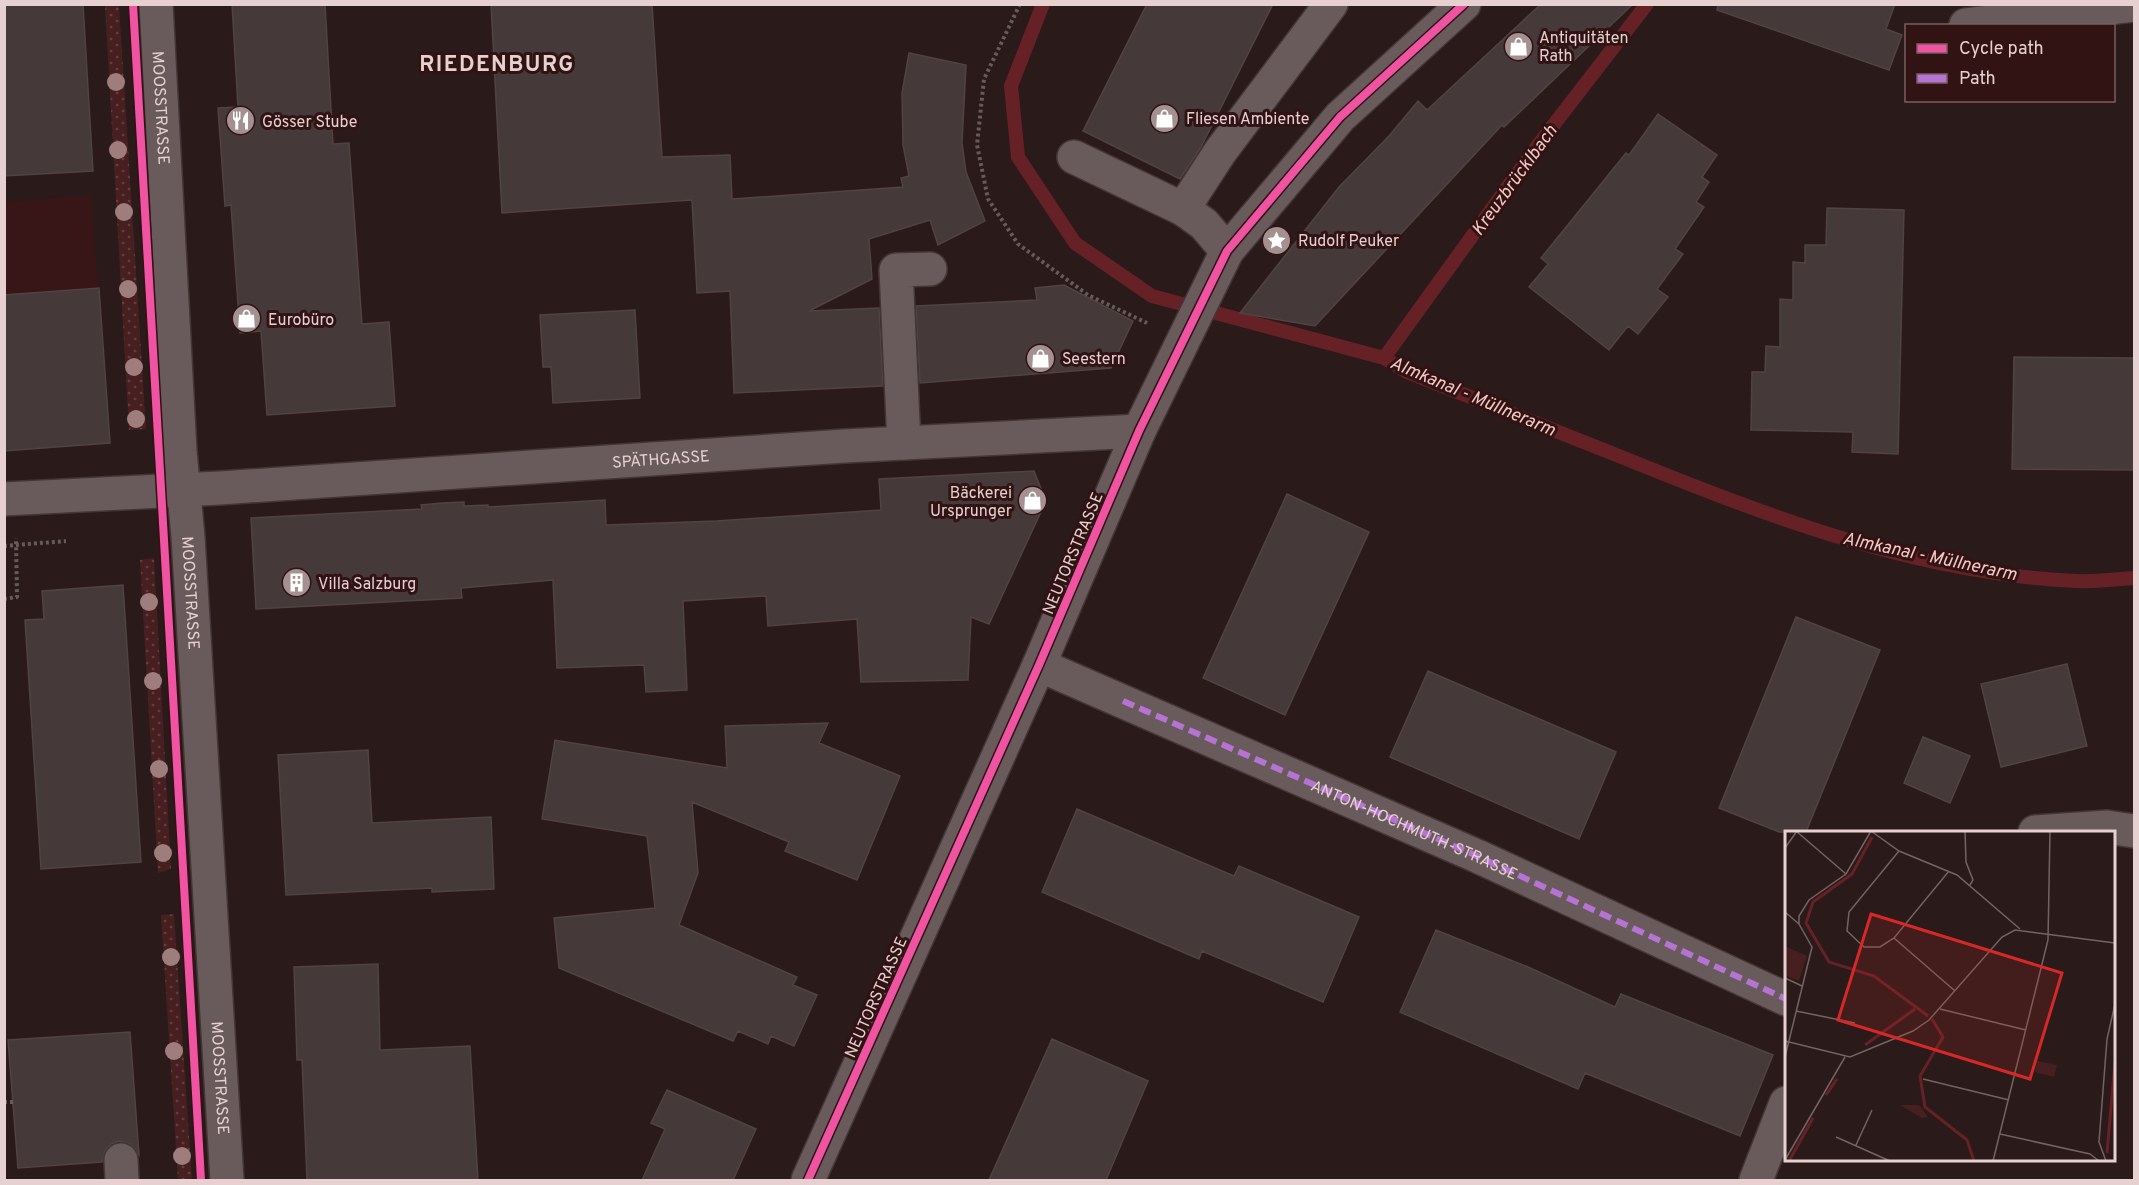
<svg xmlns="http://www.w3.org/2000/svg" width="2139" height="1185" viewBox="0 0 2139 1185" font-family="Overpass,sans-serif">
<style>
.built{fill:#381617}
.grass{fill:url(#grass-dots)}
.lines{fill:none;stroke-linecap:round;stroke-linejoin:round}
.stream{stroke:#662127;stroke-width:14}
.building{fill:#463939;stroke:#514342;stroke-width:1.5}
.minor-casing{stroke:#443636;stroke-width:36}
.path{stroke:#665a5a;stroke-width:4;stroke-dasharray:3 3;stroke-linecap:butt}
.minor{stroke:#695b5b;stroke-width:33}
.quiet{stroke:#b673d3;stroke-width:6;stroke-dasharray:12 6;stroke-linecap:butt}
.cycleway-casing{stroke:#311314;stroke-width:11}
.cycleway{stroke:#f153a3;stroke-width:8}
.tree{fill:#9f7d7d}
.labels{text-anchor:middle;stroke-width:6;stroke-linejoin:round;paint-order:stroke}
.poi-label{font-size:16px;fill:#e6d0d0;stroke:#311314;text-anchor:start}
.street-label{font-size:16px;fill:#e6d0d0;stroke:#311314}
.water-label{font-size:18px;font-style:italic;fill:#f7c7c6;stroke:#311314}
.district-label{font-size:22px;font-weight:bold;letter-spacing:1.5px;fill:#e6d0d0;stroke:#311314}
.inset-river{fill:none;stroke:#662127;stroke-width:3}
.inset-road{fill:none;stroke:#756363;stroke-width:1.5}
.view{fill:#d62828;fill-opacity:0.15;stroke:#d62828;stroke-width:3}
.inset-edge{fill:none;stroke:#e6d0d0;stroke-width:3}
</style>
<defs>
<pattern id="grass-dots" width="8" height="8" patternUnits="userSpaceOnUse" patternTransform="scale(1.5)"><rect width="8" height="8" fill="#481f21"/><path d="M2 2h.1M6 6h.1" fill="none" stroke="#623e40" stroke-width="1.8" stroke-linecap="round"/></pattern>
</defs>
<rect width="100%" height="100%" fill="#2a1a1a"/>
<path class="built" d="M91 195 110 443 5 451V202Z"/>
<path class="grass" d="M105 5H119L146 429 129 430Z
M154 558 171 869 158 873 140 560Z
M174 914 192 1180H178L161 915Z"/>
<g class="lines">
<path class="stream" d="M1043 4 1011 86 1018 157 1075 243 1152 296 1384 358 1407 372C1476 399 1545 426 1614 454 1762 514 1914 574 2076 581 2095 582 2115 579 2134 578
M1384 358 1535 149 1647 4"/>
</g>
<path class="building" d="M4 4H83L93 171 4 176Z
M232 4H325L333 144 349 143 362 324 389 322 395 406 267 415 261 331 240 333 231 205 225 206 218 108 238 107Z
M491 4H652L662 157 730 155 732 199 903 187 901 178 909 176 903 145 902 93 909 53 966 65 962 143 966 172 985 221 938 245 930 220 869 239 872 279 809 311 879 308 883 386 734 393 730 291 697 293 692 200 502 213Z
M1147 4H1273L1201 147 1180 179 1083 131Z
M1541 4H1633L1504 127 1502 125 1315 326 1240 313 1339 187 1389 136 1418 101 1427 110Z
M1718 4H1895L1886 29 1902 35 1889 70 1717 10Z
M1658 114 1717 155 1702 177 1709 182 1696 202 1704 207 1675 249 1683 254 1657 289 1668 297 1638 334 1628 326 1609 350 1529 287 1548 264 1541 258 1626 153 1629 155Z
M1827 208 1904 210 1898 454 1852 452 1853 432 1751 430 1752 372H1765L1766 346 1780 347V299L1793 300V262L1805 263V245H1826Z
M1064 285 1133 321 1111 368 920 383 916 306 1037 300 1035 288Z
M99 288 110 443 4 451V295Z
M635 310 640 398 553 403 551 367H543L540 315Z
M2014 357 2134 358V470L2012 469Z
M1034 471 1046 501 989 624 971 617 968 680 861 682 857 619 768 626 766 596 683 601 687 690 646 692 644 665 557 668 553 580 461 588 462 598 256 609 251 518 422 509 421 505 442 503 464 502V506L488 505V507L605 500 606 525 716 521 881 510 879 479Z
M1287 494 1369 532 1285 715 1203 678Z
M123 585 141 862 41 869 25 620 44 619 42 591Z
M1796 617 1880 650 1806 832H1779L1719 808Z
M2067 664 2087 746 2001 767 1981 684Z
M1428 671 1616 752 1579 839 1390 757Z
M828 723 819 743 900 776 857 880 785 851 789 842 692 802 698 873 679 925 797 977 793 985 817 995 794 1046 771 1036 768 1044 738 1031 733 1041 559 968 554 918 655 908 647 836 542 819 555 740 727 768 725 726Z
M1923 737 1970 756 1950 803 1904 783Z
M368 750 372 823 491 817 494 889 432 892V888L286 895 278 755Z
M1077 809 1234 876 1239 866 1359 917 1323 1002 1202 951 1199 959 1042 892Z
M1436 930 1528 967 1615 1007 1621 994 1773 1055 1740 1136 1585 1073 1578 1089 1400 1012Z
M378 964 380 1050 470 1046 478 1180H307L302 1060H297L294 967Z
M130 1032 139 1155 130 1144 119 1141 111 1144 105 1151 102 1162 18 1168 8 1040Z
M1052 1039 1148 1081 1106 1180H989Z
M667 1090 756 1129 733 1180H642L665 1129 651 1123Z"/>
<g class="lines">
<defs>
<g id="minor">
<path id="s1" d="M156 4 180 451 188 537 227 1180"/>
<path d="M1966 25 2134 5"/>
<path d="M1074 157 1183 209"/>
<path d="M1227 251 1204 224 1183 209 1220 152 1331 4"/>
<path d="M904 443 896 270 930 269"/>
<path id="s2" d="M4 499 220 488 845 446 1139 431"/>
<path id="s3" d="M1039 665 1477 856 1786 999"/>
<path d="M2035 832 2107 827 2134 831"/>
<path d="M121 1160 122 1180"/>
<path d="M808 1180 1039 665 1139 431 1227 251 1340 117 1464 4"/>
<path d="M1756 1180 1786 1103"/>
</g>
</defs>
<use href="#minor" class="minor-casing"/>
<path class="path" d="M1020 4 984 79 977 145 988 199 1018 244 1088 295 1147 323
M4 546 66 541
M4 599 17 597 16 538
M4 1102H13"/>
<use href="#minor" class="minor"/>
<path class="quiet" d="M1123 701 1477 856 1786 999"/>
<defs>
<path id="cycleway" d="M133 4 201 1180
M808 1180 1039 665 1139 431 1227 251 1340 117 1464 4"/>
</defs>
<use href="#cycleway" class="cycleway-casing"/>
<use href="#cycleway" class="cycleway"/>
</g>
<g class="tree">
<circle cx="116" cy="82" r="9"/>
<circle cx="118" cy="150" r="9"/>
<circle cx="124" cy="212" r="9"/>
<circle cx="128" cy="289" r="9"/>
<circle cx="134" cy="367" r="9"/>
<circle cx="136" cy="419" r="9"/>
<circle cx="149" cy="602" r="9"/>
<circle cx="153" cy="681" r="9"/>
<circle cx="159" cy="769" r="9"/>
<circle cx="163" cy="853" r="9"/>
<circle cx="171" cy="957" r="9"/>
<circle cx="174" cy="1051" r="9"/>
<circle cx="182" cy="1156" r="9"/>
</g>
<defs>
<symbol id="shop-disc" viewBox="-11 -11 22 22"><circle r="9.5" fill="#a49090" stroke="#311314"/><path d="M-5-2.5h2.3a2.7 3.5 0 0 1 5.4 0H5L5.5 6h-11ZM-1.5-2.5h3a1.5 2.3 0 0 0-3 0Z" fill="#fff"/></symbol>
<symbol id="restaurant-disc" viewBox="-11 -11 22 22"><circle r="9.5" fill="#a49090" stroke="#311314"/><path d="M-5-6h1v4h1v-4h1v4h1v-4h1v5L-1.5 .5V6h-2V.5L-5-1ZM5-6V6H3V1.5H1.5Q1.5-4 5-6Z" fill="#fff"/></symbol>
<symbol id="sight-disc" viewBox="-11 -11 22 22"><circle r="9.5" fill="#a49090" stroke="#311314"/><path d="M0-6L1.8-2.2L6-1.7L2.9 1.2L3.7 5.4L0 3.3L-3.7 5.4L-2.9 1.2L-6-1.7L-1.8-2.2Z" fill="#fff"/></symbol>
<symbol id="building-disc" viewBox="-11 -11 22 22"><circle r="9.5" fill="#a49090" stroke="#311314"/><path d="M-4-6H4V6H1V3H-1V6H-4ZM-2.5-4.3h1.7v1.8h-1.7ZM.8-4.3h1.7v1.8H.8ZM-2.5-1h1.7V.8h-1.7ZM.8-1h1.7V.8H.8Z" fill="#fff"/></symbol>
</defs>
<g fill-rule="evenodd">
<use href="#shop-disc" x="1502" y="30" width="33" height="33"/>
<use href="#shop-disc" x="1148" y="102" width="33" height="33"/>
<use href="#restaurant-disc" x="224" y="104" width="33" height="33"/>
<use href="#sight-disc" x="1260" y="224" width="33" height="33"/>
<use href="#shop-disc" x="230" y="302" width="33" height="33"/>
<use href="#shop-disc" x="1024" y="342" width="33" height="33"/>
<use href="#shop-disc" x="1016" y="484" width="33" height="33"/>
<use href="#building-disc" x="280" y="566" width="33" height="33"/>
</g>
<g class="labels">
<g class="poi-label">
<text x="1539" y="43">Antiquitäten<tspan x="1539" dy="18">Rath</tspan></text>
<text x="1186" y="124">Fliesen Ambiente</text>
<text x="262" y="127">Gösser Stube</text>
<text x="1298" y="246">Rudolf Peuker</text>
<text x="268" y="325">Eurobüro</text>
<text x="1062" y="364">Seestern</text>
<text x="1012" y="498" text-anchor="end">Bäckerei<tspan x="1012" dy="18">Ursprunger</tspan></text>
<text x="318" y="589">Villa Salzburg</text>
</g>
<g class="street-label">
<text dy="6" stroke="none"><textPath href="#s1" startOffset="104">MOOSSTRASSE</textPath></text>
<text dy="6" stroke="none"><textPath href="#s2" startOffset="658">SPÄTHGASSE</textPath></text>
<text transform="translate(1072 553) rotate(-67)" y="6">NEUTORSTRASSE</text>
<text dy="6" stroke="none"><textPath href="#s1" startOffset="590">MOOSSTRASSE</textPath></text>
<text dy="6" stroke="none"><textPath href="#s3" startOffset="410">ANTON-HOCHMUTH-STRASSE</textPath></text>
<text transform="translate(875 997) rotate(-66)" y="6">NEUTORSTRASSE</text>
<text dy="6" stroke="none"><textPath href="#s1" startOffset="1076">MOOSSTRASSE</textPath></text>
</g>
<g class="water-label">
<text transform="translate(1514 180) rotate(-54)" y="6">Kreuzbrücklbach</text>
<text transform="translate(1473 396) rotate(23)" y="6">Almkanal - Müllnerarm</text>
<text transform="translate(1930 556) rotate(12)" y="6">Almkanal - Müllnerarm</text>
</g>
<g class="district-label">
<text x="497" y="71">RIEDENBURG</text>
</g>
</g>
<g transform="translate(1785 831)">
<rect width="330" height="330" fill="#2a1a1a"/>
<path d="M0 115 22 125 14 150 0 144Z" fill="#481f21"/>
<path d="M252 230 272 234 269 246 250 241ZM115 274H134L143 286 137 287Z" fill="#481f21"/>
<path class="inset-river" d="M87 6 67 43 28 71 21 92 44 131 89 145 143 185M147 188 158 206 135 245 140 276 182 309 189 330M80 214 130 178M41 264 52 248M322 322 330 231M4 330 28 287"/>
<path class="inset-road" d="M11 0 61 43M86 0 114 20 172 44 235 98M180 0 181 31 188 49 185 54M0 17 12 0M114 20 64 81 62 100 79 116H95L109 107 164 40M0 81 14 93M109 107 170 160M0 147 17 155M155 178 241 199M11 180 70 192M0 210 65 226 128 200 144 189 217 106 230 99 330 112M0 226 27 116 14 93V85L24 69 61 43 86 0M138 248 224 269M215 303 305 323 314 330M51 306 105 330M71 314 87 279M0 329 60 226M208 330 263 109 265 0M321 330 314 311 322 208 330 173"/>
<path class="view" d="M86 83 277 142 245 248 53 189Z"/>
<rect width="330" height="330" class="inset-edge"/>
</g>
<rect width="2139" height="1185" fill="none" stroke="#e6d0d0" stroke-width="12"/>
<rect x="1905" y="24" width="210" height="78" fill="#311314" stroke="#795f5f" stroke-width="1.5"/>
<rect x="1917" y="44" width="30" height="9" fill="#f153a3" stroke="#795f5f" stroke-width="1.5"/>
<text x="1959" y="54" font-size="18" fill="#e6d0d0">Cycle path</text>
<rect x="1917" y="74" width="30" height="9" fill="#b673d3" stroke="#795f5f" stroke-width="1.5"/>
<text x="1959" y="84" font-size="18" fill="#e6d0d0">Path</text>
</svg>
